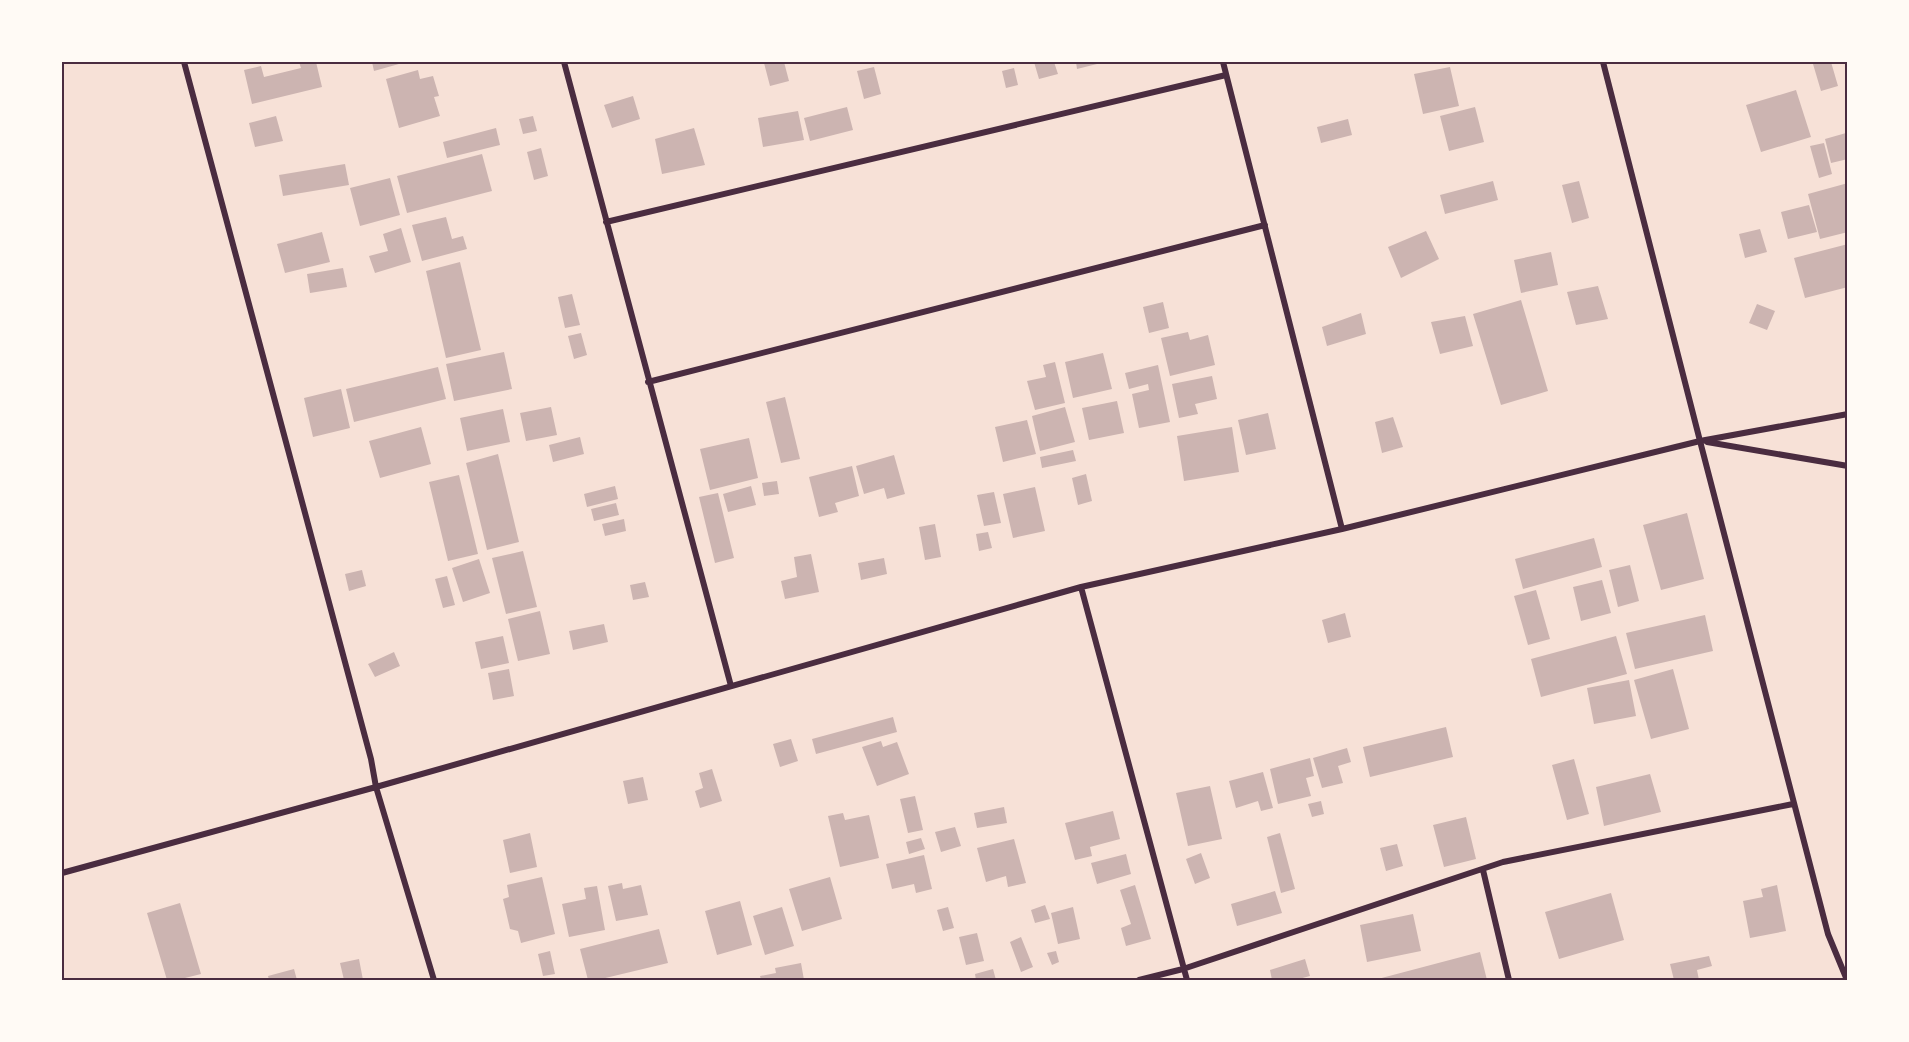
<svg xmlns="http://www.w3.org/2000/svg" width="1909" height="1042" viewBox="0 0 1909 1042" font-family="'Varela Round',sans-serif">
<style>
.building{fill:#ccb4b1}
.lines{fill:none;stroke-linecap:round;stroke-linejoin:round}
.minor{stroke:#4a2c40;stroke-width:6}
.neatline{fill:none;stroke:#4a2c40;stroke-width:2}
</style>
<rect width="100%" height="100%" fill="#f7e1d7"/>
<path class="building" d="M299 62H316L322 87 252 104 244 70 261 66 264 77 301 68Z
M372 62H406L374 71Z
M769 62H784L789 81 770 86 764 63Z
M1034 62H1054L1058 74 1039 79Z
M1076 62H1101V63L1077 69Z
M1822 62H1831L1838 86 1821 91 1813 64Z
M874 67 881 94 864 99 857 71Z
M1450 67 1459 106 1423 114 1414 74Z
M1014 68 1018 85 1006 88 1002 71Z
M418 70 420 79 433 76 439 96 434 97 440 116 399 128 386 79Z
M1796 90 1811 137 1761 152 1746 105Z
M633 96 640 119 612 128 604 105Z
M847 107 853 130 810 141 804 118Z
M1475 107 1484 142 1449 151 1440 116Z
M798 111 804 140 763 147 758 118Z
M276 116 283 141 255 147 249 123Z
M533 116 537 131 523 134 519 119Z
M1348 119 1352 135 1321 143 1317 127Z
M496 128 500 145 447 158 443 142Z
M694 128 705 165 662 174 655 139Z
M1846 133 1848 159 1831 163 1825 139Z
M1824 143 1832 174 1819 178 1810 146Z
M541 148 548 176 534 180 527 152Z
M482 154 492 191 407 213 397 176Z
M345 164 349 185 283 196 279 175Z
M390 178 400 215 360 226 350 188Z
M1493 181 1498 200 1445 214 1440 195Z
M1579 181 1589 218 1572 223 1562 185Z
M1848 183V232L1820 239 1808 194Z
M1809 205 1817 232 1788 239 1781 212Z
M446 217 452 239 463 236 467 249 422 261 412 225Z
M401 228 411 262 375 273 369 256 388 251 383 234Z
M1760 229 1767 252 1745 258 1739 234Z
M1426 231 1439 259 1401 278 1388 247Z
M322 232 330 262 285 273 277 244Z
M1848 244V287L1805 298 1794 258Z
M1551 252 1558 285 1521 293 1514 260Z
M460 262 481 350 446 358 426 271Z
M343 268 347 287 310 293 307 274Z
M1598 286 1608 319 1576 325 1567 292Z
M572 294 580 325 565 328 558 297Z
M1521 300 1548 391 1501 405 1473 314Z
M1163 302 1169 328 1149 333 1143 307Z
M1757 304 1775 311 1767 330 1749 323Z
M1361 313 1366 334 1327 346 1322 327Z
M1465 316 1473 346 1440 354 1431 322Z
M1188 332 1190 340 1208 335 1215 365 1170 376 1161 338Z
M581 333 587 355 574 359 568 336Z
M504 352 512 389 454 401 446 364Z
M1103 353 1112 389 1073 398 1065 362Z
M1055 362 1065 403 1035 410 1027 381 1046 377 1043 365Z
M1158 365 1170 422 1139 428 1132 394 1149 390 1148 384 1129 389 1125 373Z
M438 367 446 399 354 422 346 389Z
M1212 376 1217 399 1195 404 1198 414 1179 418 1172 384Z
M341 389 350 428 313 437 304 398Z
M785 397 800 459 781 463 766 402Z
M1117 401 1124 433 1089 440 1082 408Z
M551 407 557 435 526 441 520 413Z
M1065 407 1075 442 1040 451 1032 416Z
M503 409 510 442 467 451 460 418Z
M1268 413 1276 449 1246 455 1238 420Z
M1393 417 1403 447 1382 453 1375 422Z
M1027 420 1036 454 1003 462 995 427Z
M421 427 431 464 380 478 369 441Z
M1232 427 1239 472 1184 481 1177 436Z
M580 437 584 454 553 462 549 445Z
M749 438 758 478 710 490 700 449Z
M1073 450 1076 461 1042 468 1040 457Z
M498 454 519 542 487 550 466 463Z
M894 455 905 494 887 499 884 488 864 494 856 466Z
M852 466 859 496 835 503 838 512 819 517 809 477Z
M1086 474 1092 501 1078 505 1072 478Z
M459 475 478 554 448 561 429 482Z
M777 481 779 494 764 496 762 483Z
M615 486 618 499 587 507 584 494Z
M751 486 756 505 728 512 723 494Z
M1035 487 1045 531 1013 538 1003 494Z
M994 492 1001 523 984 526 977 495Z
M718 493 734 558 715 563 699 497Z
M616 503 619 515 594 521 591 509Z
M1687 513 1704 579 1661 590 1643 525Z
M624 519 626 531 605 536 602 524Z
M935 524 941 557 925 560 919 527Z
M988 532 992 548 979 551 976 534Z
M1594 538 1602 567 1523 589 1515 559Z
M523 551 537 607 506 614 492 558Z
M811 554 819 592 785 599 781 581 797 577 794 557Z
M884 558 887 574 861 580 858 563Z
M479 559 490 593 463 602 452 568Z
M1630 565 1639 601 1618 607 1609 570Z
M362 570 366 586 349 591 345 574Z
M447 576 455 605 443 608 435 579Z
M1602 580 1611 613 1581 621 1573 587Z
M645 582 649 597 633 600 630 585Z
M1536 590 1550 639 1528 645 1514 596Z
M540 611 550 654 518 661 508 619Z
M1345 613 1351 637 1328 643 1322 620Z
M1705 615 1713 651 1635 669 1626 633Z
M604 624 608 642 573 650 569 631Z
M503 636 509 663 481 669 475 642Z
M1616 636 1627 674 1541 697 1531 659Z
M394 652 400 666 375 677 368 664Z
M509 669 514 696 493 700 488 673Z
M1673 669 1689 729 1651 739 1634 680Z
M1629 680 1636 716 1594 724 1587 688Z
M893 717 897 732 816 754 812 739Z
M1446 727 1453 757 1370 777 1363 747Z
M791 739 798 761 780 767 773 744Z
M881 741 883 747 897 742 909 774 877 786 862 747Z
M1347 748 1351 762 1338 766 1343 783 1322 788 1313 758Z
M1310 758 1314 776 1306 778 1311 796 1278 804 1270 769Z
M1574 759 1589 814 1567 820 1552 765Z
M712 769 722 801 700 808 695 791 703 788 699 773Z
M1263 772 1273 808 1261 811 1258 801 1236 808 1229 781Z
M1650 774 1661 812 1604 826 1596 787Z
M643 777 648 800 628 804 623 781Z
M1210 786 1222 839 1188 846 1176 793Z
M915 796 923 830 908 833 900 799Z
M1321 801 1324 814 1312 817 1308 804Z
M1004 807 1007 823 977 828 974 813Z
M1113 811 1120 839 1090 847 1092 856 1075 860 1065 823Z
M843 813 845 820 869 815 879 858 840 867 828 816Z
M1466 817 1476 859 1444 867 1433 825Z
M955 827 961 846 941 852 935 832Z
M530 833 537 867 510 873 503 840Z
M1280 833 1295 889 1281 893 1267 837Z
M921 838 925 849 909 854 906 842Z
M1014 839 1026 883 1008 887 1006 876 986 882 977 848Z
M1397 844 1403 866 1386 871 1380 848Z
M1201 853 1210 878 1195 884 1186 859Z
M1126 854 1131 874 1097 884 1091 863Z
M924 855 932 889 916 893 914 884 892 889 886 864Z
M542 877 555 934 521 943 518 931 510 929 503 899 509 897 507 885Z
M830 877 842 919 802 931 789 889Z
M622 883 623 889 641 885 648 915 616 921 608 886Z
M1135 885 1151 939 1126 946 1121 928 1131 924 1120 890Z
M1777 885 1786 931 1750 938 1743 901 1763 897 1761 889Z
M597 886 605 930 569 937 562 904 586 899 584 888Z
M1275 891 1282 913 1237 926 1231 904Z
M1611 893 1624 940 1559 959 1545 912Z
M740 901 752 945 717 955 705 911Z
M180 903 201 974 177 980H167L147 913Z
M1045 905 1050 919 1035 923 1031 910Z
M782 907 794 946 765 955 753 916Z
M948 907 954 928 943 931 937 910Z
M1073 907 1080 939 1058 944 1051 913Z
M1413 914 1421 951 1367 962 1360 925Z
M659 929 668 963 597 980H588L580 949Z
M977 933 984 961 966 965 959 937Z
M1021 937 1033 967 1021 972 1010 942Z
M550 951 555 974 543 976 538 954Z
M1056 951 1059 962 1052 965 1047 953Z
M1480 952 1487 980H1374Z
M1709 956 1712 966 1697 970 1699 980H1674L1670 964Z
M359 959 363 980H344L340 963Z
M1305 959 1310 976 1295 980H1272L1270 970Z
M801 963 804 980H761L760 976 776 973 775 968Z
M294 969 297 980H269L268 976Z
M993 969 996 980H976L975 974Z"/>
<g class="lines">
<path class="minor" d="M184 62 371 759 376 787 434 980
M564 62 731 686
M1223 62 1342 529
M606 222 1226 75
M648 382 1265 225
M1700 441 1828 934 1847 980
M1700 441 1848 414
M1707 442 1848 466
M1081 587 1187 980
M1483 870 1509 980
M62 873 376 787 1081 587 1342 529 1700 441 1603 62
M1139 980 1183 969 1503 862 1793 804"/>
</g>
<rect width="1909" height="1042" fill="none" stroke="#fffaf5" stroke-width="126"/>
<rect x="63" y="63" width="1783" height="916" class="neatline"/>
</svg>
